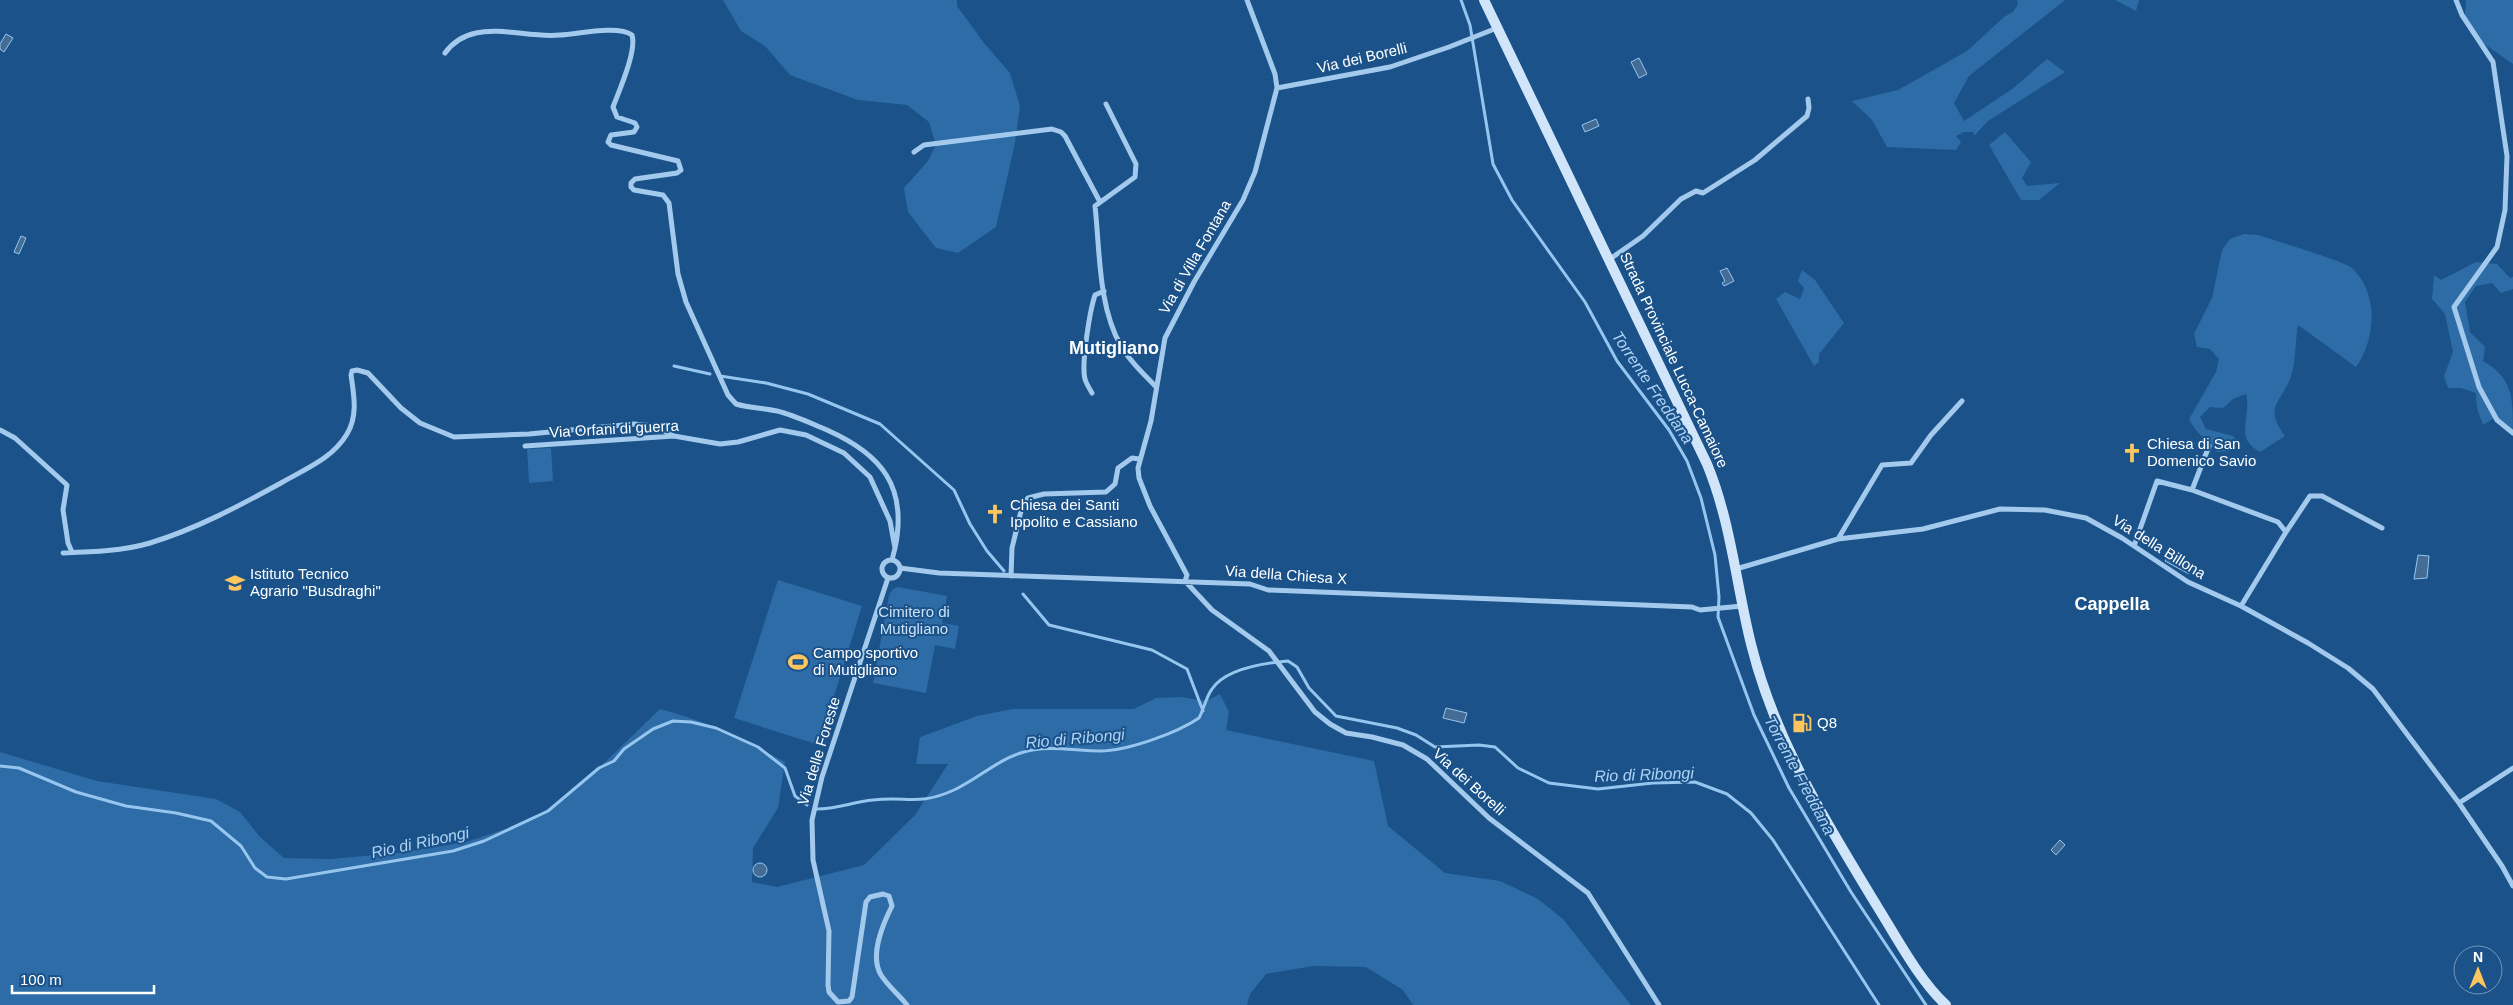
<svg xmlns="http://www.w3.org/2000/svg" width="2513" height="1005" viewBox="0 0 2513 1005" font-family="Arial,sans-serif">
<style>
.green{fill:#2d6ca7}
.water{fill:#446c94;stroke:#96c6ef}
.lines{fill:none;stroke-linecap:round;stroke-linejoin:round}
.stream{stroke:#96c6ef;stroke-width:3}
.minor{stroke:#a3caed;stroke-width:5}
.secondary{stroke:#d0e5f9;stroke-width:10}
.labels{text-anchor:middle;stroke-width:4;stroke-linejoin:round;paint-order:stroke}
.street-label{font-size:15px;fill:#fff;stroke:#1a5289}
.poi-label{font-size:15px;fill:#fff;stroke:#1a5289;text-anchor:start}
.park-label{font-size:15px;fill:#c9e2f9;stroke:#1a5289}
.water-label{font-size:16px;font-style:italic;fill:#afd3f4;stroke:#1a5289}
.quarter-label{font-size:18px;font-weight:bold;fill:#fff;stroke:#1a5289}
</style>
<rect width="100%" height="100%" fill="#1a5289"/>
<path class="green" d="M723 0H957V6L984 43 1010 73 1020 106 1015 143 996 227 958 253 936 248 908 212 904 188 928 161 936 145 929 122 907 105 858 100 790 75 765 46 741 31Z
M2017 0H2065L1969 76 1954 103 1964 121 2012 89 2047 59 2065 72 1988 121 1974 136 1973 132H1964L1956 136 1961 142 1956 150 1887 147 1872 120 1852 101 1898 90 1967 51 2004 17 2013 12 2018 4Z
M2115 0H2139L2136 11Z
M2466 0H2513V64L2484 44 2465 15Z
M2005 132 2031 162 2022 178 2027 186 2060 183 2039 200H2021L1989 145Z
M2244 234 2258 235C2271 239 2346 262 2352 268 2379 293 2376 339 2356 367L2298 325C2295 341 2296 361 2291 376 2283 402 2262 405 2285 436L2260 452C2233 437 2252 420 2246 394L2233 399 2223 408 2210 407 2200 417 2206 429 2233 436 2242 446 2231 451 2217 452C2206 439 2197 435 2189 419L2216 372 2219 359 2210 349 2197 347 2194 334 2212 298 2222 250 2230 239Z
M2476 262 2497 264 2510 278 2513 277V289L2501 293 2492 283 2476 286 2465 302 2470 332 2485 347 2483 361C2513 378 2513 398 2513 431L2496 417 2483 425 2477 408 2476 393 2461 388H2448L2444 376 2453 352 2445 314 2432 299 2434 275 2441 280Z
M1802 270 1815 280 1844 323 1819 354V362L1814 366 1776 299 1785 292 1800 299 1804 288 1798 281Z
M551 448 553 481 529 483 527 449Z
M778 580 862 606 819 745 734 718Z
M898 587 947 596 942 623 959 626 955 649 935 645 926 693 873 683 889 595 893 589Z
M1220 694 1229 712 1226 730 1374 761 1388 826 1445 873 1500 881 1538 899 1563 919 1631 1005H1413L1403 990 1366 967 1313 966 1266 974 1250 994 1247 1005H0V752L97 781 216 799 240 812 260 837 284 858 330 859 398 853 466 842 524 823 548 811 599 768 660 709C704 720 745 740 785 762L778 808 753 848 752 882 777 887 864 865 915 815 948 764H916L920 737 977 716 1012 709H1134L1156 698 1180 697 1206 701Z"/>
<path class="water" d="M6 34 13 38 4 52 0 49V44Z
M1639 58 1647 74 1639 78 1631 62Z
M1596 119 1599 126 1585 132 1582 125Z
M21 236 26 238 19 254 14 252Z
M1727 268 1734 281 1724 286 1722 283 1725 281 1720 271Z
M2169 555 2192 567 2189 574 2165 561Z
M2418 555 2429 556 2427 578 2414 579Z
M1446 708 1467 713 1464 723 1443 718Z
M2060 840 2065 845 2056 855 2051 850Z
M753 870a7 7 0 1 1 14 0a7 7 0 1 1-14 0Z"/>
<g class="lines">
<path class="stream" d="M1461 0 1470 25 1493 164 1512 200 1585 302 1617 361 1669 430 1687 461 1701 498 1715 555 1719 597 1718 617 1754 715 1789 788 1851 892 1926 1005
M674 366 710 374
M720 376 766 383 808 394 880 424 954 490 970 524 987 551 1004 571
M1023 594 1049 625 1152 650 1187 669 1203 711
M0 766 19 768 76 792 126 806 176 813 211 821 241 846 255 868 267 877 286 879 453 851 484 841 548 811 599 768 614 761 624 749 653 729 673 721 691 722 716 728 758 747 785 768 795 796 807 805
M817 809C836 809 853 802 873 800 907 796 919 806 954 790 978 779 998 759 1024 752 1048 745 1075 751 1100 751 1127 751 1177 733 1199 718 1204 709 1206 697 1212 689 1226 668 1265 663 1288 661L1297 667 1309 688 1336 716 1397 728 1416 735 1435 747 1479 745 1495 747 1518 768 1549 783 1598 789 1653 783 1695 782 1727 794 1751 813 1773 840 1879 1005"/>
<path class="minor" d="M1247 0 1275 74 1277 88 1255 172 1243 200 1194 282 1165 338 1151 421 1138 468 1139 478 1150 506 1187 575 1185 581 1212 610 1269 651 1315 712 1330 724 1346 733 1372 737 1403 745 1427 759 1489 818 1588 893 1659 1005
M2456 0 2462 15 2493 62 2507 156 2505 210 2497 247 2454 307 2479 387 2497 420 2513 433
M445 53C453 42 462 36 476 33 501 27 533 38 560 35 578 34 618 25 632 35 637 51 619 91 613 107L617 117 635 123 637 127 634 132 611 135 608 142 611 145 678 161 681 170 677 173 635 179 631 183V187L634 190 663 195 669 203 678 274 686 302 728 395 736 404C749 408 763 408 777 411 794 415 810 423 827 430 881 454 908 486 895 548
M1277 88 1390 67 1449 47 1497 28
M1106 104 1136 164 1135 177 1095 206C1100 251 1098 306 1121 346 1130 362 1144 374 1156 387
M914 152 924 145 1052 129 1061 132 1065 136 1100 202
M1610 259 1643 236 1681 199 1696 191 1703 193 1755 160 1807 116 1809 108 1808 99
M1092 393C1089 388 1086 383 1085 379 1081 364 1090 310 1095 295L1104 291
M0 430 15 438 67 485 63 510 68 543 72 552
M525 446 674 436 720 444 738 442 780 430 806 435 844 453 870 477 890 521 895 548 892 560
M2192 490 2209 446
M2286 532 2310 496H2322L2382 528
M1838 539 1882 465 1911 463 1931 435 1962 401
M2134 546 2157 481 2192 490 2278 522 2286 532 2241 606
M63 553C92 552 123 551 150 543 196 529 239 506 281 483 305 469 332 459 347 434 358 416 354 395 351 375L352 371 357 370 368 373 401 408 420 423 454 437 529 434 634 424 654 426 674 436
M882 569a9 9 0 1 1 18 0a9 9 0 1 1-18 0Z
M900 568 939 573 1250 584 1268 590 1692 607 1700 610 1742 606
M1736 569 1838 539 1923 529 2000 509 2045 510 2086 518 2122 538 2188 582 2241 606 2308 643 2348 668 2373 689 2459 803 2502 866 2513 886
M1011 576 1012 548 1022 507 1028 498 1044 494 1106 492 1115 484 1118 468 1132 458 1139 459
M888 578 822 777 812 820 813 860 829 931 828 985 829 992 838 1002 849 1001 852 997 866 902 870 897 883 894 889 896 892 906C883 924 869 955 881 975 888 986 899 995 907 1005
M2459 803 2513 768"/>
<path class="secondary" d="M1484 0 1707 464C1731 522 1736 584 1751 644 1775 741 1826 822 1877 906 1897 938 1919 980 1946 1005"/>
</g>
<defs>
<symbol id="church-bare" viewBox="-9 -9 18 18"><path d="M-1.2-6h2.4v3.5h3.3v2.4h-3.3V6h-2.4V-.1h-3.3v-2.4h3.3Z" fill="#ffc65f" stroke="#1a5289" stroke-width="2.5" paint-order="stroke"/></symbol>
<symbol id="school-bare" viewBox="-9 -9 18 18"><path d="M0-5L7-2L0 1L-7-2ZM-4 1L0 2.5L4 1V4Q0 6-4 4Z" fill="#ffc65f" stroke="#1a5289" stroke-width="2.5" paint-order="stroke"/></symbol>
<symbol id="stadium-bare" viewBox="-9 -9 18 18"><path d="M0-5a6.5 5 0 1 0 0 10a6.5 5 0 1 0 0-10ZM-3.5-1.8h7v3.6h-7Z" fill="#ffc65f" stroke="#1a5289" stroke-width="2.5" paint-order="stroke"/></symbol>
<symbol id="fuel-bare" viewBox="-9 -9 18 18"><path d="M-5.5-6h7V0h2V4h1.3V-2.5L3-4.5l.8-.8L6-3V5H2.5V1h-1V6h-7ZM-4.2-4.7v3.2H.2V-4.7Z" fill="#ffc65f" stroke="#1a5289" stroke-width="2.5" paint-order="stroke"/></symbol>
</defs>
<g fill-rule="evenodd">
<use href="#church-bare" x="2118" y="439" width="28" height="28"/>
<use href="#church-bare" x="981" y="500" width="28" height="28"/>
<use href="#school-bare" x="221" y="569" width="28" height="28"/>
<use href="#stadium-bare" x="784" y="648" width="28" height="28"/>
<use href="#fuel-bare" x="1788" y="709" width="28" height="28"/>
</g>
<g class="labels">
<g class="street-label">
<text transform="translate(1362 58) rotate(-13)" y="5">Via dei Borelli</text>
<text transform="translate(1195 257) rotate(-60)" y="5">Via di Villa Fontana</text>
<text transform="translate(1674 360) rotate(65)" y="5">Strada Provinciale Lucca-Camaiore</text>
<text transform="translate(614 429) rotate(-3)" y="5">Via Orfani di guerra</text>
<text transform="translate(2159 547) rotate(32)" y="5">Via della Billona</text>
<text transform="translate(1286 575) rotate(4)" y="5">Via della Chiesa X</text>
<text transform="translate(819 751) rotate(-73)" y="5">Via delle Foreste</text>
<text transform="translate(1469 782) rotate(42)" y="5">Via dei Borelli</text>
</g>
<g class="poi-label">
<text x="2147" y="449">Chiesa di San<tspan x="2147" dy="17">Domenico Savio</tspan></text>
<text x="1010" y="510">Chiesa dei Santi<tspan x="1010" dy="17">Ippolito e Cassiano</tspan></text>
<text x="250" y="579">Istituto Tecnico<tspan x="250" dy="17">Agrario "Busdraghi"</tspan></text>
<text x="813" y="658">Campo sportivo<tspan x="813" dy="17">di Mutigliano</tspan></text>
<text x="1817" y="728">Q8</text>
</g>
<g class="park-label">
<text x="914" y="617">Cimitero di<tspan x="914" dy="17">Mutigliano</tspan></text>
</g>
<g class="water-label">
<text transform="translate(1653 387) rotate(56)" y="6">Torrente Freddana</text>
<text transform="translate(1075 738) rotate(-5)" y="6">Rio di Ribongi</text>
<text transform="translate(1644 774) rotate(-2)" y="6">Rio di Ribongi</text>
<text transform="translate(1800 775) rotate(62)" y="6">Torrente Freddana</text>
<text transform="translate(420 842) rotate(-12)" y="6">Rio di Ribongi</text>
</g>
<g class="quarter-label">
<text x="1114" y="354">Mutigliano</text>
<text x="2112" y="610">Cappella</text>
</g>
</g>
<g transform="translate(2478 970)"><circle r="24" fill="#1a5289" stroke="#7697b8"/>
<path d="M0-4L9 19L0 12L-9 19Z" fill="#ffc65f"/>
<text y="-8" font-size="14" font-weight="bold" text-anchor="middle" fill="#ffffff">N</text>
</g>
<path d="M12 985v8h142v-8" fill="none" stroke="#ffffff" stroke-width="2.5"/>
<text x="20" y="985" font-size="15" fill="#ffffff" stroke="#1a5289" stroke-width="4" paint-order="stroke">100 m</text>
</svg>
